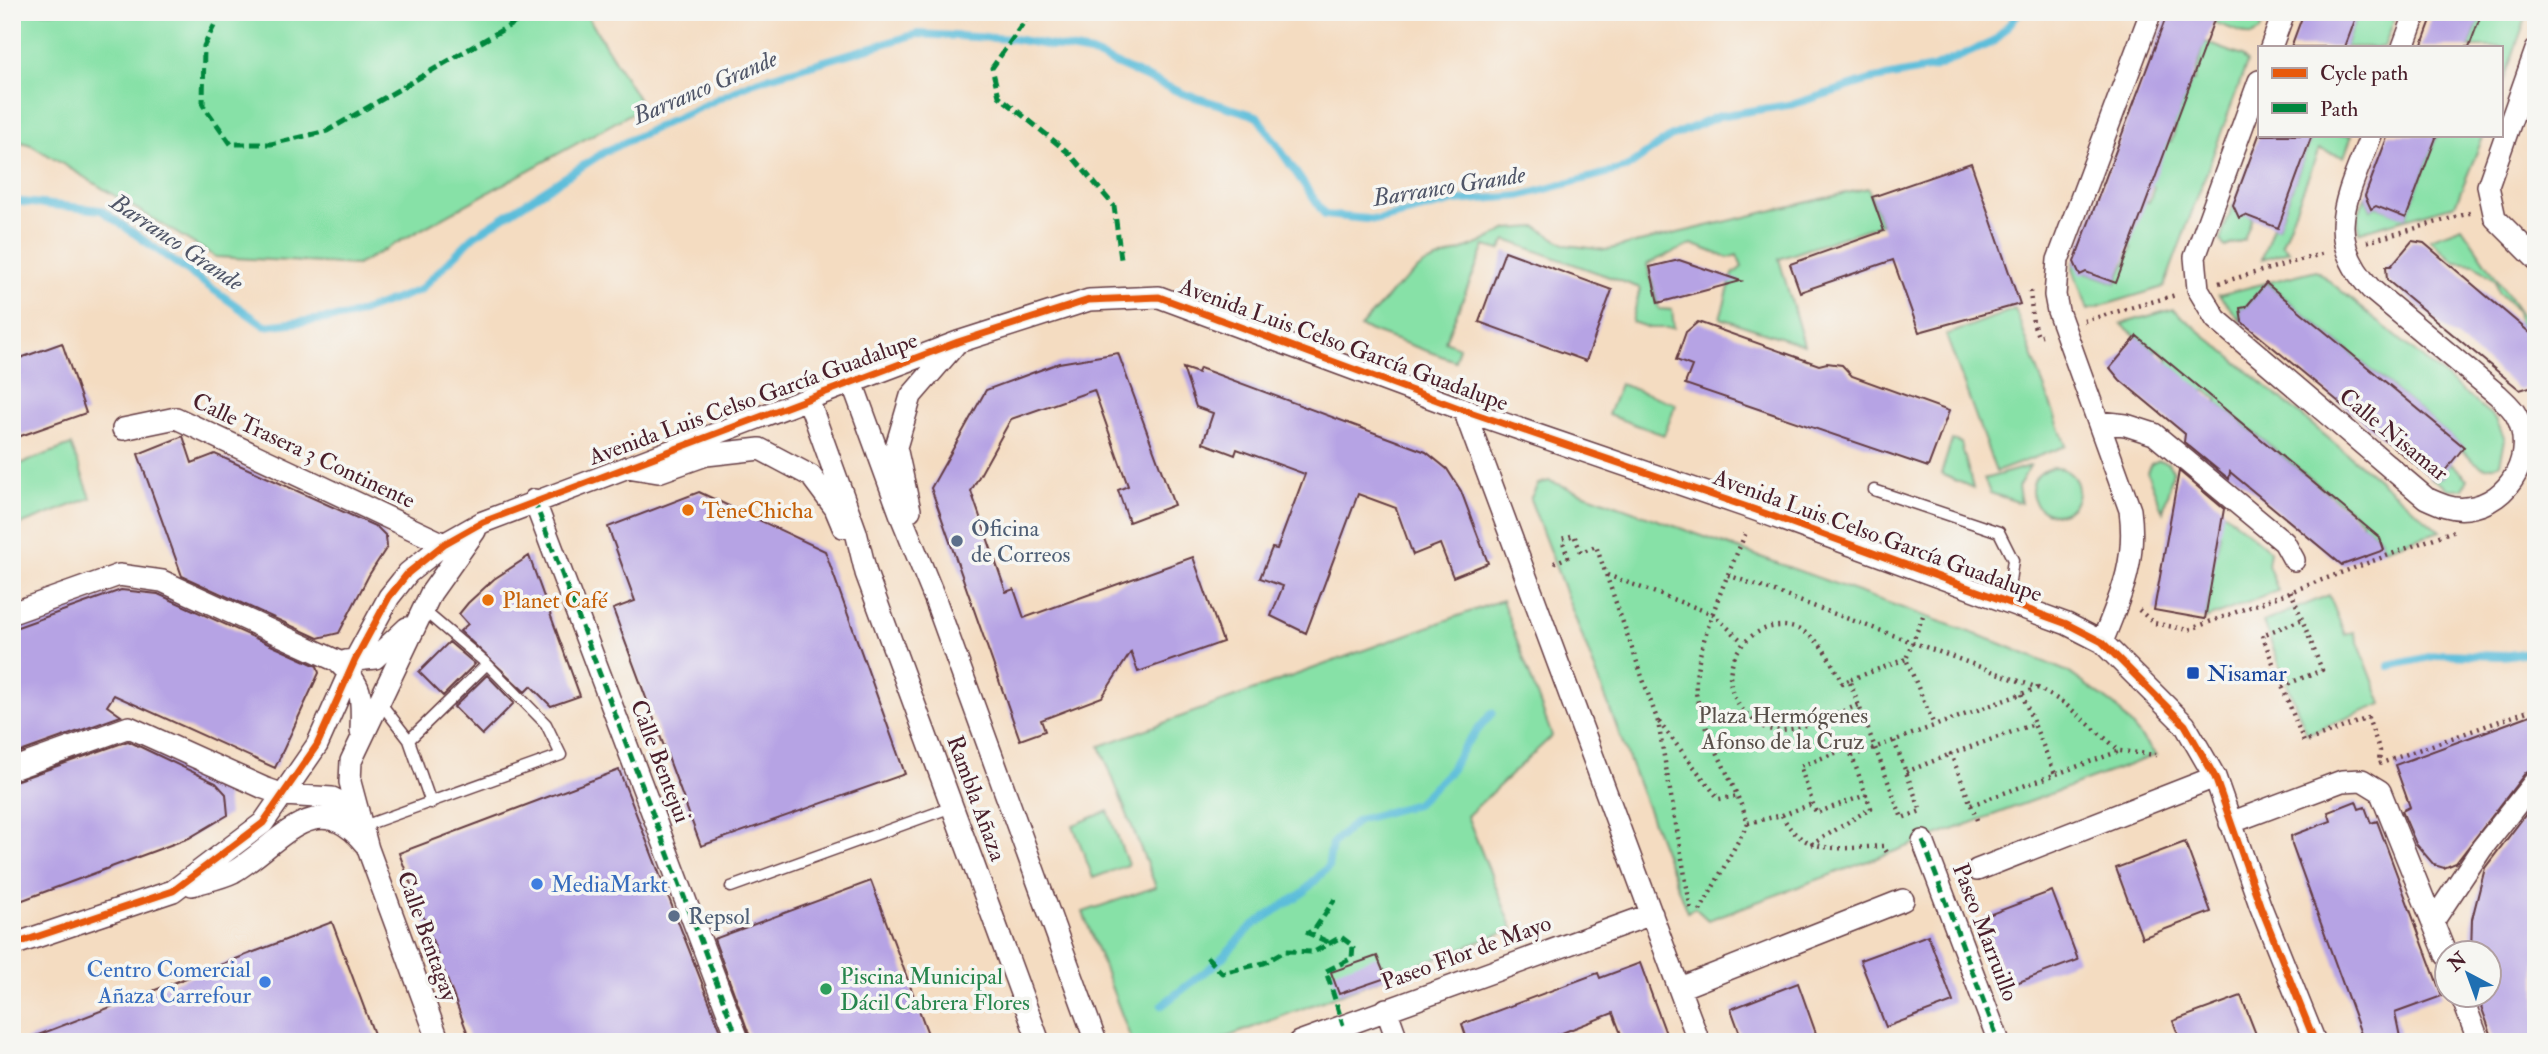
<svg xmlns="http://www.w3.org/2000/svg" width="2548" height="1054" viewBox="0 0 2548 1054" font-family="'IM FELL Double Pica',serif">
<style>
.green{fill:#87e1a7;stroke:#688069;stroke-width:2}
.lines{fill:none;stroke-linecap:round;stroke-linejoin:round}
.stream{stroke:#5bbdda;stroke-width:8}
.building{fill:#b6a3e4}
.lane-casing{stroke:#643b42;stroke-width:13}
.street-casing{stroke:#643b42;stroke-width:24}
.path{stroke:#643b42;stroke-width:4.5;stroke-dasharray:2 5;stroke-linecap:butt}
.lane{stroke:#fff;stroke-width:10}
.street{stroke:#fff;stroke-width:21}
.quiet{stroke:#00873e;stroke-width:5;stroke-dasharray:10 5;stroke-linecap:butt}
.cycleway-casing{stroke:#f6f6f2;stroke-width:11}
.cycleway{stroke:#e8590c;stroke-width:7}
.food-dot{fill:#e8710a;stroke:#f6f6f2;stroke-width:2.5}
.service-dot{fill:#5c6f8a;stroke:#f6f6f2;stroke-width:2.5}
.transit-dot{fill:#1a4fb4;stroke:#f6f6f2;stroke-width:2.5}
.shop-dot{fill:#3f7fe0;stroke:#f6f6f2;stroke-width:2.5}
.leisure-dot{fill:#2e9e5b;stroke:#f6f6f2;stroke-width:2.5}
.labels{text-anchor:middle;stroke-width:7;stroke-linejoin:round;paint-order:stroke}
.street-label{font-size:23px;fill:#4a1f2b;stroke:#f6f6f2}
.food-label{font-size:23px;fill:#c56008;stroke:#f6f6f2;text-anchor:start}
.service-label{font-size:23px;fill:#4e5e75;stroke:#f6f6f2;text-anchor:start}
.transit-label{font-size:23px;fill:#164399;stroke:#f6f6f2;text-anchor:start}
.park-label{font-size:23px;fill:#59504a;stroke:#f6f6f2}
.shop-label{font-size:23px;fill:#366cbe;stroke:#f6f6f2;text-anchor:start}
.leisure-label{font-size:23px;fill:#27864d;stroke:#f6f6f2;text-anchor:start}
.water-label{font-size:24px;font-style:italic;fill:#505668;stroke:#f6f6f2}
</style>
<rect width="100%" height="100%" fill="#f6f6f2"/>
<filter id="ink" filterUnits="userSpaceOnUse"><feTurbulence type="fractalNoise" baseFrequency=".0143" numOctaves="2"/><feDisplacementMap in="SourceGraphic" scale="14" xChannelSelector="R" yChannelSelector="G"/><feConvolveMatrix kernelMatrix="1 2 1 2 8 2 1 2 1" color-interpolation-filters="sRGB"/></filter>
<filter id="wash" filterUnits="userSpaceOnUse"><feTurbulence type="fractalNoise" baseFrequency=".00686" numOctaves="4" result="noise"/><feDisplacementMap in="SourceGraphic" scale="28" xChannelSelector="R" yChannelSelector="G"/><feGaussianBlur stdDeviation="1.57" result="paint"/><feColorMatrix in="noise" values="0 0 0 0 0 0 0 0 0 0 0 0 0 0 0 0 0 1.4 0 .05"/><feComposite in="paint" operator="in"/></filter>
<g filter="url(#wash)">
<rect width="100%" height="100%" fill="#f4dcc1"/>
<path class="green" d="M12 12H585L643 107 357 265 216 257 31 145 12 139Z
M2219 12H2266L2260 31 2251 36 2213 22Z
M2358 12H2397L2384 47H2345Z
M2482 12H2528L2501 88V47H2469Z
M2205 42 2242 56 2247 63 2164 287 2088 310 2073 269 2074 262 2086 272 2116 283 2132 248 2129 246 2145 201 2149 202 2154 187 2151 185 2168 141 2171 142 2176 127 2174 126 2191 81H2194Z
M2312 135H2352L2344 157 2319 149 2282 244 2289 251 2262 259 2273 226 2278 227Z
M2437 135H2484L2455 205 2359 232 2358 217 2365 196 2371 209 2376 206 2406 217Z
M1868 188 1881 224 1779 259 1804 345 1720 318 1733 274 1742 267 1737 255 1728 258 1692 244 1647 264 1659 309 1672 310 1674 328H1650L1632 322 1640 288 1506 240 1500 250 1485 246 1445 341 1459 347 1455 361 1360 327 1393 291 1423 265 1481 243 1508 229 1537 227 1566 245 1606 250Z
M2233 205 2252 218 2244 240 2225 247 2220 240Z
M2462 227 2536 336V338L2519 324 2517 310 2498 292 2496 281 2475 264 2455 262 2430 239Z
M2316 270 2496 419 2505 440 2500 463C2483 474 2474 461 2461 450L2463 447 2267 283 2246 307 2240 308 2242 322 2219 295Z
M2015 309 2066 446 1996 472 1946 335Z
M2173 309 2440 531 2384 549 2380 538 2362 523 2363 521 2216 402 2218 400 2206 390 2203 392 2167 362 2169 359 2158 349 2155 351 2121 324Z
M1620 384 1676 404 1664 435 1608 415Z
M1952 440 1961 443 1973 488 1941 474Z
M71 445 91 498 12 528V467Z
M2159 460 2168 463 2173 471 2163 512 2147 472 2151 464Z
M2451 463 2468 479 2463 489H2449L2431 478 2444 477V472Z
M2030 466 2018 487 2021 503 1990 493 1984 479Z
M2032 491a23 23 0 1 1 46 0a23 23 0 1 1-46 0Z
M1549 481 1997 642 2068 672 2115 706 2156 755 1708 920 1695 908 1687 912 1530 499 1538 484Z
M2224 512 2270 551 2268 565 2278 591 2205 619 2209 597 2206 596 2220 534 2217 533 2220 515Z
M2329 595 2345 635 2354 632 2382 704 2307 734 2263 622Z
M1502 600 1552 736 1467 816 1513 929 1214 1042H1132L1083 912 1156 887 1100 746Z
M1108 811 1128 865 1093 878 1073 825Z"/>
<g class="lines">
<path class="stream" d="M12 201 101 210 265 326 350 316 420 290 474 236 606 151 756 81 917 34 1014 39 1091 53 1184 94 1257 116 1325 215 1378 220 1455 201 1520 196 1626 168 1670 137 1719 116 1794 104 1870 80 1933 68 1995 41 2020 12
M2389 666 2443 654 2503 656 2536 651
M1162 1005 1217 963 1252 926 1304 892 1328 867 1332 844 1358 820 1416 804 1449 772 1465 745 1492 713"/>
</g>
<g id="blocks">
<path class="building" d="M2168 12H2217L2116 283 2086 272 2080 275 2074 262Z
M2304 12H2358L2345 47H2291Z
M2434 12H2482L2469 47H2421Z
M2259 135H2312L2278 228 2245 215 2239 218 2233 205Z
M2388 135H2437L2406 218 2376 206 2371 209 2365 196Z
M1971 163 2020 304 1919 332 1893 260 1800 292 1790 264 1884 231 1872 197Z
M2412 241 2424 243 2536 338V385L2520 390 2387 280 2386 266H2391Z
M1505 251 1612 290 1586 361 1479 322Z
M1679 260 1741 281 1658 303 1650 267Z
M2266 283 2464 447 2444 472V477L2431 478 2242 322 2240 308 2246 307Z
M1698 322 1819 365 1827 363 1842 365 1852 376 1949 411 1928 467 1685 384 1692 366 1676 360 1686 332Z
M2137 336 2362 523 2380 538 2384 550 2342 565 2230 472 2229 479 2184 442 2185 434 2120 380 2110 368Z
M62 343 86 413 12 439V361Z
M1118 353 1174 505 1129 522 1118 490 1128 486 1094 390 1011 419 971 491 1006 592 1014 589 1024 618 1193 557 1223 642 1138 672 1131 652 1102 697 1041 720 1045 731 1020 740 931 488 986 390 1059 363Z
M1183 368 1198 373 1200 368 1426 452 1447 469 1461 491 1488 563 1453 577 1440 544 1413 555 1396 508 1358 494 1306 633 1271 616 1283 586 1260 578 1272 548 1277 549 1305 474 1237 449 1235 455 1203 443 1213 413 1196 407Z
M183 436 192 463 215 454 377 527 386 536 387 547 369 575 339 633 318 638 182 576 138 454Z
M2179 471 2224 509 2205 619 2154 610Z
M699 492 825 551 905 774 701 846 613 609 635 601 608 527Z
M529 556 580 696 551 706 531 686 525 692 460 631 468 624 459 614 468 603 494 579Z
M121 590 158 594 317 666 319 673 275 768 114 695 107 706 121 716 12 755V629Z
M449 642 475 664 443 696 419 672Z
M487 675 514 703 482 735 454 707Z
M2536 713V767L2526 772 2456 863 2444 868 2434 865 2416 844 2402 811 2410 807 2395 765Z
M128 741 216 783 226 794 228 815 189 838 12 904V782Z
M619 770 725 1042H471L399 853Z
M2356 801 2359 809 2365 807 2371 823 2377 821 2442 996 2395 1013 2401 1042H2364L2292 844 2291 836 2331 821 2328 812Z
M2536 801V1042H2494L2477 995H2488V953H2471L2472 919 2485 868Z
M2185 842 2211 912 2142 938 2116 868Z
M871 881 931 1042H752L714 939Z
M2052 891 2078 960 2008 986 1983 917Z
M332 922 377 1042H26L25 1040Z
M1928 935 1953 1002 1886 1027 1860 960Z
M1377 956 1386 978 1339 994 1331 972Z
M1640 963 1669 1042H1624L1613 1013 1539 1042H1468L1462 1024 1598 973 1600 978Z
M1798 983 1819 1042H1743L1731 1009Z
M2241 996 2259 1042H2181L2173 1021Z"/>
</g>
</g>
<g filter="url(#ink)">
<use href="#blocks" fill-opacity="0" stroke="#643b42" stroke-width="2"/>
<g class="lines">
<defs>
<path id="lane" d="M1874 490 1999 532 2013 560 2007 602
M422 609 487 664
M379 701 409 740 431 803
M358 828 561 755 546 724 487 664 409 740
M731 887 952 807"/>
<path id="street" d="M2271 47 2284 12
M2403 47 2416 12
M2536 50 2488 186 2495 218 2536 259
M2259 81 2195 257 2198 289 2216 319 2426 498C2439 504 2452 510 2467 508 2511 503 2537 453 2516 415 2512 407 2504 401 2498 395L2371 289C2321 236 2349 194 2371 135
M852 382 901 516 935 599 1096 1042
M808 399 856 532 866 573 1039 1042
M1464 410 1699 1042
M2099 422 2126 425 2154 434 2284 542 2294 560
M123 429 176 418 444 544 453 551
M627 467 658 472 706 455 760 449 811 476 835 508 843 527
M534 500 739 1042
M910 510 896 447 911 396 955 345
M12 613 119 575 162 581 337 661C364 687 362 696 361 731
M2102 642C2121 595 2137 562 2130 510L2058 311 2055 295 2058 260 2151 12
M346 661 375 658 407 628
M12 769 129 727 264 788 284 795 332 798 358 811
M2230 823 2342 781 2362 780 2380 791 2446 955
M1923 841 1999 1042
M1977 870 2215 777
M192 885C205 881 221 878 233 872 278 846 316 783 365 844
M2434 920 2482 848 2536 780
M12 945 173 891 263 823 317 745 355 660 389 597 408 573 444 544 483 522 958 342 1089 300 1159 297 1464 410 1756 510 2067 624 2102 642 2185 725 2215 777 2260 905 2315 1042
M1680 988 1903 900
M2461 995 2479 1042
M1386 1009 1398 1042
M439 1042 368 849 350 782 351 761 431 593 475 531
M1299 1042 1652 914"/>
</defs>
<use href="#lane" class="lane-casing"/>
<use href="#street" class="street-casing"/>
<path class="path" d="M2367 242 2473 212
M2219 283 2325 253
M2030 291 2033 323 2038 336 2042 335
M2084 321 2176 295
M1554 563 1568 557 1562 539 1574 535 1581 552 1596 546 1658 722 1691 910
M1607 575 1713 614 1743 642
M1728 575 2038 688 2064 703 2120 751 2156 755
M2139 610 2154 623 2188 630 2453 531
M1923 616 1906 659 1934 725
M2301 620 2262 635 2304 742 2368 718 2380 751 2379 763
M1849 680 1842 683C1833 666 1825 646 1809 635 1759 601 1699 671 1749 716 1758 724 1764 730 1777 730 1804 730 1833 714 1859 705
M2282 686 2322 670 2290 589
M2022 694 2034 724
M1659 722 1719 799 1739 796
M1894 741 1921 811 1902 818 1849 680 1906 659
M1849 748 1866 795 1816 813 1800 766Z
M1852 756 2038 688
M2379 764 2536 708
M1906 772 1951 754
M1971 805 2120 751
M1782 815 1812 804
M1977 820 1951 754 2034 724 2055 774
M1748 823 1782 815C1802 857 1844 848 1883 846L1888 854
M1811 845 1871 808 1866 795
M1700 911 1748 823C1734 782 1707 739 1697 698 1688 659 1731 568 1747 530"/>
<use href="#lane" class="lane"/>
<use href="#street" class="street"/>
<path class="quiet" d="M221 12 204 46 203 105 231 144H271L327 131 533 12
M1031 12 992 68 999 96 1070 154 1114 206 1121 259
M534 500 739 1042
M1923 841 1999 1042
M1328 942 1308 933 1315 929 1335 899
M1207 957 1222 973 1264 963 1285 951 1314 952 1341 937 1353 946 1352 958 1326 971 1343 1025"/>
<defs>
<path id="cycleway" d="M12 945 173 891 263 823 317 745 355 660 389 597 408 573 444 544 483 522 958 342 1089 300 1159 297 1464 410 1756 510 2067 624 2102 642 2185 725 2215 777 2260 905 2315 1042"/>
</defs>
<use href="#cycleway" class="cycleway-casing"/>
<use href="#cycleway" class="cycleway"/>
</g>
</g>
<g class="food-dot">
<circle cx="688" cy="510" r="7"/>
<circle cx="488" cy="600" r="7"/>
</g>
<g class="service-dot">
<circle cx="957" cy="541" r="7"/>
<circle cx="674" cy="916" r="7"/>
</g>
<rect class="transit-dot" x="2186" y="666" width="14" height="14" rx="3.5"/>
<g class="shop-dot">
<circle cx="537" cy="884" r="7"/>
<circle cx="265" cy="982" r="7"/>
</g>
<circle class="leisure-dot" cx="826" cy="989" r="7"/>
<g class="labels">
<g class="street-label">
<text transform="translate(1344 344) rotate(20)" y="8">Avenida Luis Celso García Guadalupe</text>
<text transform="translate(753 398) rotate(-20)" y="8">Avenida Luis Celso García Guadalupe</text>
<text transform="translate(2394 434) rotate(39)" y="8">Calle Nisamar</text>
<text transform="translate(304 450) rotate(25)" y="8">Calle Trasera 3 Continente</text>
<text transform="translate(1878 535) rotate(20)" y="8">Avenida Luis Celso García Guadalupe</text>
<text transform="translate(661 761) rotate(69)" y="8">Calle Bentejui</text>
<text transform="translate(977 798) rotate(70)" y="8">Rambla Añaza</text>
<text transform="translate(1986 932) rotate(69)" y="8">Paseo Marruillo</text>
<text transform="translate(428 936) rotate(70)" y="8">Calle Bentagay</text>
<text transform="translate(1466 952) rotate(-20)" y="8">Paseo Flor de Mayo</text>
</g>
<g class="food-label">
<text x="702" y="518">TeneChicha</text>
<text x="502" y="608">Planet Café</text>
</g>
<g class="service-label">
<text x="971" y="536">Oficina<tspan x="971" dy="26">de Correos</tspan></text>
<text x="688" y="924">Repsol</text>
</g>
<g class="transit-label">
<text x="2207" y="681">Nisamar</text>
</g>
<g class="park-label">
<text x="1783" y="723">Plaza Hermógenes<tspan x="1783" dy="26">Afonso de la Cruz</tspan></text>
</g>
<g class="shop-label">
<text x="551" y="892">MediaMarkt</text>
<text x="251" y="977" text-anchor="end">Centro Comercial<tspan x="251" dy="26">Añaza Carrefour</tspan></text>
</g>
<g class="leisure-label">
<text x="840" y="984">Piscina Municipal<tspan x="840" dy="26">Dácil Cabrera Flores</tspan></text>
</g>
<g class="water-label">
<text transform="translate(705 87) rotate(-23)" y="8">Barranco Grande</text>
<text transform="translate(1449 186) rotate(-9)" y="8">Barranco Grande</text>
<text transform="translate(177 242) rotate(34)" y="8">Barranco Grande</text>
</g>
</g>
<rect width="2548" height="1054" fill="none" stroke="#f6f6f2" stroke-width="42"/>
<rect x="2258" y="46" width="245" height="91" fill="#f6f6f2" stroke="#b1a0a2" stroke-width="2"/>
<rect x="2272" y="68" width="35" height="10" fill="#e8590c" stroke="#b1a0a2" stroke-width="2"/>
<text x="2320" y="80" font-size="21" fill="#4a1f2b">Cycle path</text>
<rect x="2272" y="103" width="35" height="10" fill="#00873e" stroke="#b1a0a2" stroke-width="2"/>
<text x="2320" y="116" font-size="21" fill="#4a1f2b">Path</text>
<g transform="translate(2468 974) rotate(319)"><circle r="33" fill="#f6f6f2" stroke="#b1a0a2" stroke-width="2"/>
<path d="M0-5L12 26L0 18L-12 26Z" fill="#1f6fb2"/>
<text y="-10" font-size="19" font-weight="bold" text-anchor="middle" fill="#4a1f2b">N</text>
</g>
</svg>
